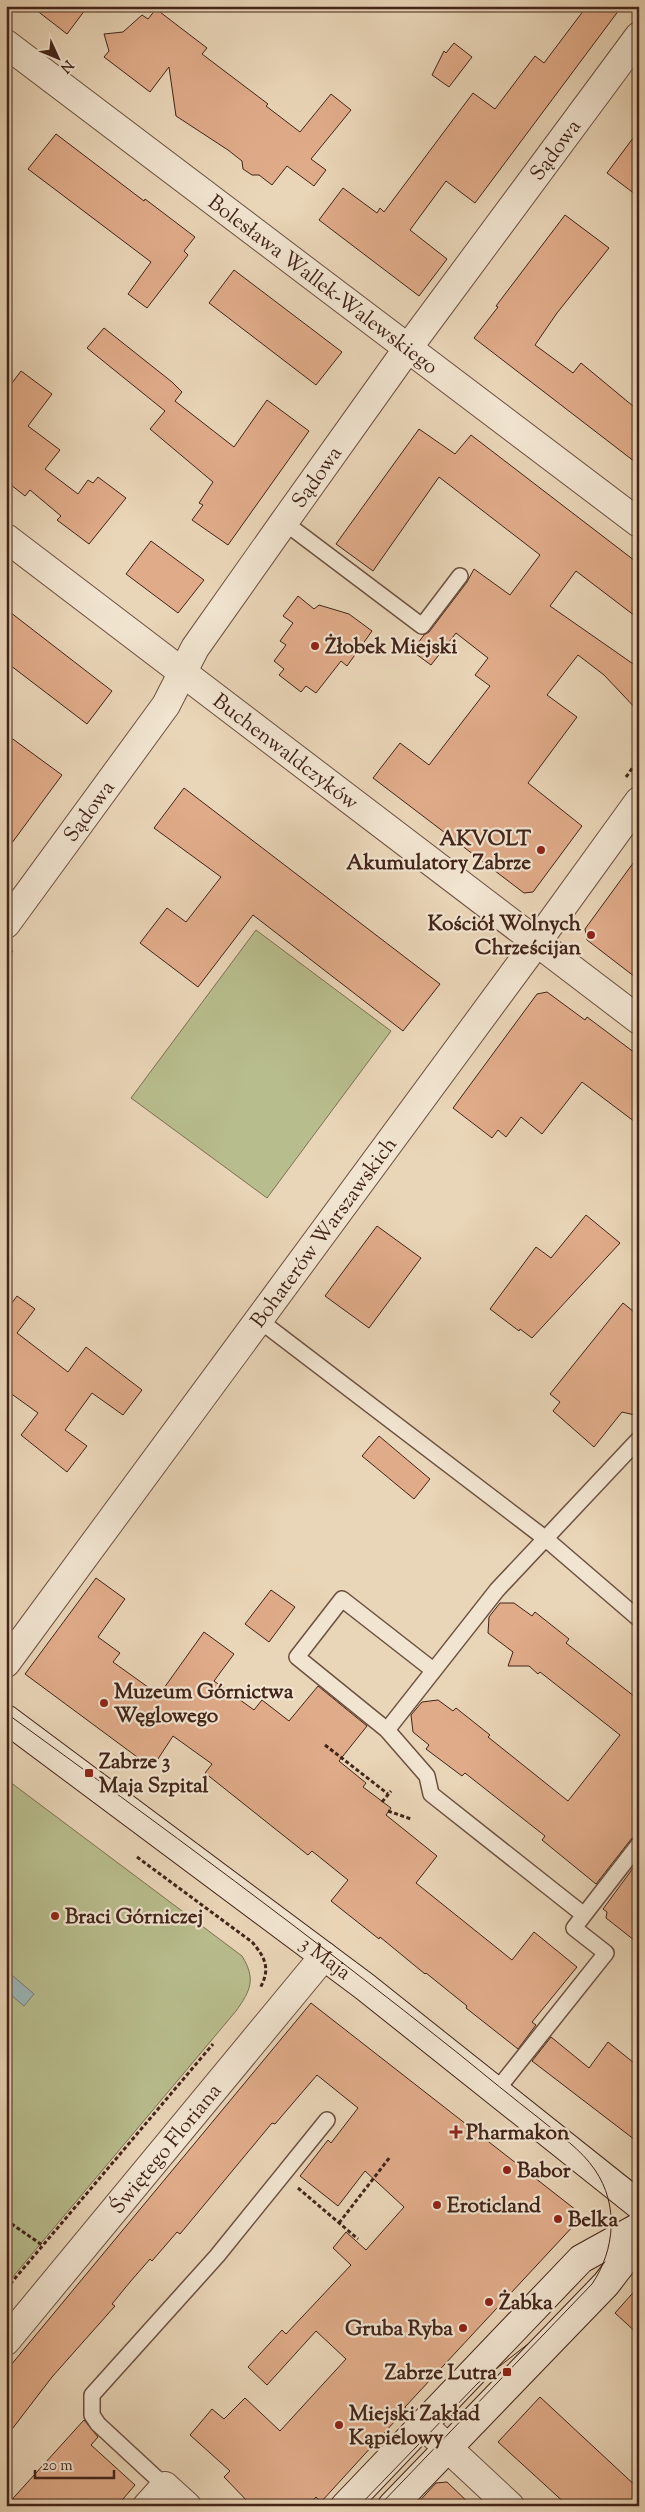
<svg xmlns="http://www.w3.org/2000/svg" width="645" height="2512" viewBox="0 0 645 2512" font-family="'Sorts Mill Goudy',serif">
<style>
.green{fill:#b8bd8d;stroke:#7d7053}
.water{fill:#9ab6b7;stroke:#777c78}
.building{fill:#e0ab89;stroke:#422419}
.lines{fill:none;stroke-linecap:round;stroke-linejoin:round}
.lane-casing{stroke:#6c5040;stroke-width:18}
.street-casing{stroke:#6c5040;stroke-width:30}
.secondary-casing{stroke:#422419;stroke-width:30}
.path{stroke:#422419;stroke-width:3;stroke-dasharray:4 2.5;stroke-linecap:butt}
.lane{stroke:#f1e4d0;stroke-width:15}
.street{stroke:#f1e4d0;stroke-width:28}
.secondary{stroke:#f1e4d0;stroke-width:28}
.tram{stroke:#422419;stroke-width:1}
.poi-dot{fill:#8f2418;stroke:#f1e4d0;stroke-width:2}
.labels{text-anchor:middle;stroke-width:4.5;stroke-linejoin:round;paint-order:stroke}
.street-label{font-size:21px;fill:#422419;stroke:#f1e4d0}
.poi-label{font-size:21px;font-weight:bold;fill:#422419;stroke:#f1e4d0;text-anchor:start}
</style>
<rect width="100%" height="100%" fill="#e9d5b7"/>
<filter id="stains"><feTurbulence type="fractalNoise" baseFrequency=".004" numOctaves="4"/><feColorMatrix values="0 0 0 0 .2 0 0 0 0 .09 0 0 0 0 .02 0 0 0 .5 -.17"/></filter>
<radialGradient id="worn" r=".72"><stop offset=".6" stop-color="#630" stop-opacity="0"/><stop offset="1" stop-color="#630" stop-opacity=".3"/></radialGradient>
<path class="green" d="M256 930 391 1031 267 1198 131 1098Z
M6 1779 242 1956C256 1979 251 1990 236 2011L6 2285Z"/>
<path class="water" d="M6 1970 34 1994 24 2006 6 1991Z"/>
<path class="building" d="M31 6H88L67 34Z
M587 6H622L475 203 446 181 410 230 447 259 419 296 319 220 343 188 377 213 380 208 384 212 473 93 495 109 535 56 544 63Z
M156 9 207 48 202 54 268 104 266 106 300 132 331 94 351 110 311 159 326 170 314 186 287 166 272 185 259 175H252L243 169 242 161 228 150 176 116 169 67 150 92 104 57 109 51 104 34 123 32 142 15 148 19Z
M454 43 472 57 449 87 432 75 444 51 446 53Z
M639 130V197L607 173Z
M56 134 144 201 145 199 195 237 184 251 188 255 147 308 128 294 151 262 28 169Z
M565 215 609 248 557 313 535 345 573 373 581 363 639 411V465L474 338 498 307 496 306Z
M234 270 342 352 316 385 209 303Z
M104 328 172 382 182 392 175 401 234 447 267 400 309 431 228 545 192 520 203 505 199 503 213 482 150 429 165 411 87 348Z
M21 371 52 394 28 426 60 450 45 469 78 494 88 480 93 483 98 477 126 498 89 544 57 520 61 516 30 490 25 496 6 481V391Z
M419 429 455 454 471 435 639 564V619L576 571 550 606 639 668V712L604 675 578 655 547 695 577 717 528 783 582 826 533 892 524 893 373 778 400 743 429 765 490 686 475 675 488 658 456 633 431 665 412 651 424 635 429 632 467 582 474 569 510 595 540 555 439 477 373 571 336 544Z
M151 541 204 580 178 613 126 574Z
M298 596 314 609 319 605 349 614 372 631 347 666 341 661 316 693 306 686 301 692 279 675 284 669 274 661 286 645 280 641 293 623 283 616Z
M6 609 112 691 87 724 6 662Z
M6 734 62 775 6 851Z
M184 788 440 984 403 1031 253 915 198 987 140 943 167 908 186 922 221 877 154 828Z
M639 855V980L587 940 585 929Z
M547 992 585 1020 587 1017 639 1056V1125L582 1082 542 1134 521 1117 506 1137 498 1130 492 1138 453 1108 537 994Z
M586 1215 620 1243 532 1338 520 1329 519 1331 490 1309 536 1247 551 1258Z
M377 1226 421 1258 369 1328 325 1296Z
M17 1296 35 1309 17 1333 68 1372 86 1347 142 1390 123 1415 92 1393 65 1430 87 1446 67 1472 21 1435 38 1413 6 1390V1311Z
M623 1303 639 1316V1416L622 1412 594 1447 553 1411 560 1402 550 1394Z
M379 1436 430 1479 414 1499 362 1456Z
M96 1578 125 1599 98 1637 120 1653 113 1662 159 1695 204 1632 234 1654 214 1681 254 1710 262 1700 289 1721 318 1686 367 1726 339 1761 366 1783 363 1787 391 1808 386 1815 437 1856 416 1883 512 1960 534 1932 577 1967 532 2022 536 2025 518 2049 466 2008 467 2006 426 1973 425 1974 380 1937 379 1939 331 1901 348 1880 312 1851 308 1855 205 1773 212 1764 173 1736 152 1768 25 1674Z
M271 1590 295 1607 269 1642 245 1624Z
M500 1603H514L532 1616 535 1612 569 1639 566 1643 639 1700V1835L632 1838 596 1884 542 1840 545 1836 465 1773 462 1776 426 1749 429 1745 413 1732 411 1715 422 1702 438 1700 453 1711 456 1708 490 1735 488 1737 568 1801 620 1735 540 1672 538 1674 529 1666H508L513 1652 488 1633 489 1617Z
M639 1860V1944L606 1918 607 1912 603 1909Z
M311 2003 576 2210V2223L405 2407 406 2409 321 2502 316 2497 308 2506H252L224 2477 230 2471 190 2435 212 2409 224 2419 245 2398 280 2431 346 2359 316 2331 267 2385 248 2367 282 2330 286 2334 351 2265 333 2248 346 2232 366 2250 404 2207 365 2171 338 2206 300 2176 328 2140 331 2143 358 2108 317 2075 275 2124 272 2123 180 2234 177 2232 152 2261 150 2259 130 2282 112 2304 115 2306 52 2377 6 2437V2371Z
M551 2037 589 2068 608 2042 639 2067V2143L532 2061Z
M639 2286V2335L615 2313Z
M540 2397 639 2489V2506H568L498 2442Z
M84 2420 98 2437 91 2445 135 2485 117 2506H6Z
M447 2482 472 2506H415L436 2483Z"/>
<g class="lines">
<defs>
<path id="lane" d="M284 522 422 626 460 576
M259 1320 546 1539 639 1619
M387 1730 297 1657 342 1599 433 1670
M584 1915 639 1844
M496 2091 606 1953 574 1928 584 1915 431 1794 427 1776 387 1730 497 1590 639 1439
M165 2486 98 2424 92 2415V2395L217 2256 327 2120"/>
<g id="street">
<path id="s1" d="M6 44 639 523"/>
<path id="s2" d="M6 538 639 1020"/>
<path id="s3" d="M6 924 166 705 195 648 284 522 408 348 639 36"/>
<path id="s4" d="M6 1663 537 942 639 801"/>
<path id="s5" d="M6 2341 324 1956"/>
<path d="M422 2424 510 2506"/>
<path d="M147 2506 165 2486 187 2506"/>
</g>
<g id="secondary">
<path id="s6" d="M6 1719 364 1986 639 2205"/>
<path d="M345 2506 581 2259 639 2227"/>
<path d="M392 2506 606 2284 639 2241"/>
</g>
</defs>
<use href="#lane" class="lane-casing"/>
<use href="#street" class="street-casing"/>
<use href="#secondary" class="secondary-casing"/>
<path class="path" d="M626 777 639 759
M6 959 13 949
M325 1745 388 1794
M382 1802 391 1791
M388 1811 411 1819
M137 1857 252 1942C265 1957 271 1969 260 1988
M298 2188 358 2239
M6 2220 42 2245
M339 2223 390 2157
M6 2289 213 2044"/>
<use href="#lane" class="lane"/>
<use href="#street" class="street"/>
<use href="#secondary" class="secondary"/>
<path class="tram" d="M6 1713C159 1824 311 1936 459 2054 486 2076 513 2098 540 2119 559 2135 581 2149 595 2170 619 2205 615 2250 592 2284L379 2506
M359 2506 478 2383 528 2344"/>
</g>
<g class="poi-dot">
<circle cx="315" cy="646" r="5"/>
<circle cx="541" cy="850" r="5"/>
<circle cx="591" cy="935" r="5"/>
<circle cx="104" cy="1703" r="5"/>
<rect x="84" y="1768" width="10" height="10" rx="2.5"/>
<circle cx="55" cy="1916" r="5"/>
<path d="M453.5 2124.5h5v5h5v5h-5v5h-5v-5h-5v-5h5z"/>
<circle cx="507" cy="2170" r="5"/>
<circle cx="437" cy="2205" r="5"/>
<circle cx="558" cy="2219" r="5"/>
<circle cx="489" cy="2302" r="5"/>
<circle cx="463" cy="2328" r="5"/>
<rect x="502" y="2367" width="10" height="10" rx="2.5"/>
<circle cx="339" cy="2425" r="5"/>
</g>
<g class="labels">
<g class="street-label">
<text dy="7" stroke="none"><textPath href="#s3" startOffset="950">Sądowa</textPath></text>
<text dy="7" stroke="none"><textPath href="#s1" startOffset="398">Bolesława Wallek-Walewskiego</textPath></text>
<text dy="7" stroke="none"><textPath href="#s3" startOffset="545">Sądowa</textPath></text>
<text dy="7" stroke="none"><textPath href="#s2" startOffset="352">Buchenwaldczyków</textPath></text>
<text dy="7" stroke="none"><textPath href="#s3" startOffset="140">Sądowa</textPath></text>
<text dy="7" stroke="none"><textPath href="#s4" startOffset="535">Bohaterów Warszawskich</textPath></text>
<text dy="7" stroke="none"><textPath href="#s6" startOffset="399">3 Maja</textPath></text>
<text dy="7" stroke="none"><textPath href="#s5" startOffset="250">Świętego Floriana</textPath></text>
</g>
<g class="poi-label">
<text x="325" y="653">Żłobek Miejski</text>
<text x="531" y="845" text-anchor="end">AKVOLT<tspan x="531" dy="24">Akumulatory Zabrze</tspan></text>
<text x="581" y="930" text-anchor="end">Kościół Wolnych<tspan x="581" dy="24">Chrześcijan</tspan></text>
<text x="114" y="1698">Muzeum Górnictwa<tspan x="114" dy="24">Węglowego</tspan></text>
<text x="99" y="1768">Zabrze 3<tspan x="99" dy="24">Maja Szpital</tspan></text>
<text x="65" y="1923">Braci Górniczej</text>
<text x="466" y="2139">Pharmakon</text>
<text x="517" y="2177">Babor</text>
<text x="447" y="2212">Eroticland</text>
<text x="568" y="2226">Belka</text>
<text x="499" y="2309">Żabka</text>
<text x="453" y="2335" text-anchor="end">Gruba Ryba</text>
<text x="497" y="2379" text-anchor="end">Zabrze Lutra</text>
<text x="349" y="2420">Miejski Zakład<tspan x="349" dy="24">Kąpielowy</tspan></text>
</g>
</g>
<rect width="645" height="2512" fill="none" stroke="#e9d5b7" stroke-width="25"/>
<rect x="8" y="8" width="630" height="2497" fill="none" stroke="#422419" stroke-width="2.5"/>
<rect x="12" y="12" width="620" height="2487" fill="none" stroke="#422419"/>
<g transform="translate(58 58) rotate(134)" stroke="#f1e4d0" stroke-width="4" paint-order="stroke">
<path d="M0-4L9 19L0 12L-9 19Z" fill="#422419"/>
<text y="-8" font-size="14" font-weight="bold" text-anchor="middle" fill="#422419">N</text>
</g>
<path d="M35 2470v8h79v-8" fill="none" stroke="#422419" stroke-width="2.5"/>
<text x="42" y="2470" font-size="15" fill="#422419" stroke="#f1e4d0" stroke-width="4" paint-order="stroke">20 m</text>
<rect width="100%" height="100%" filter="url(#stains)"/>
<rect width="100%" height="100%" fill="url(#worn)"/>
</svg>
